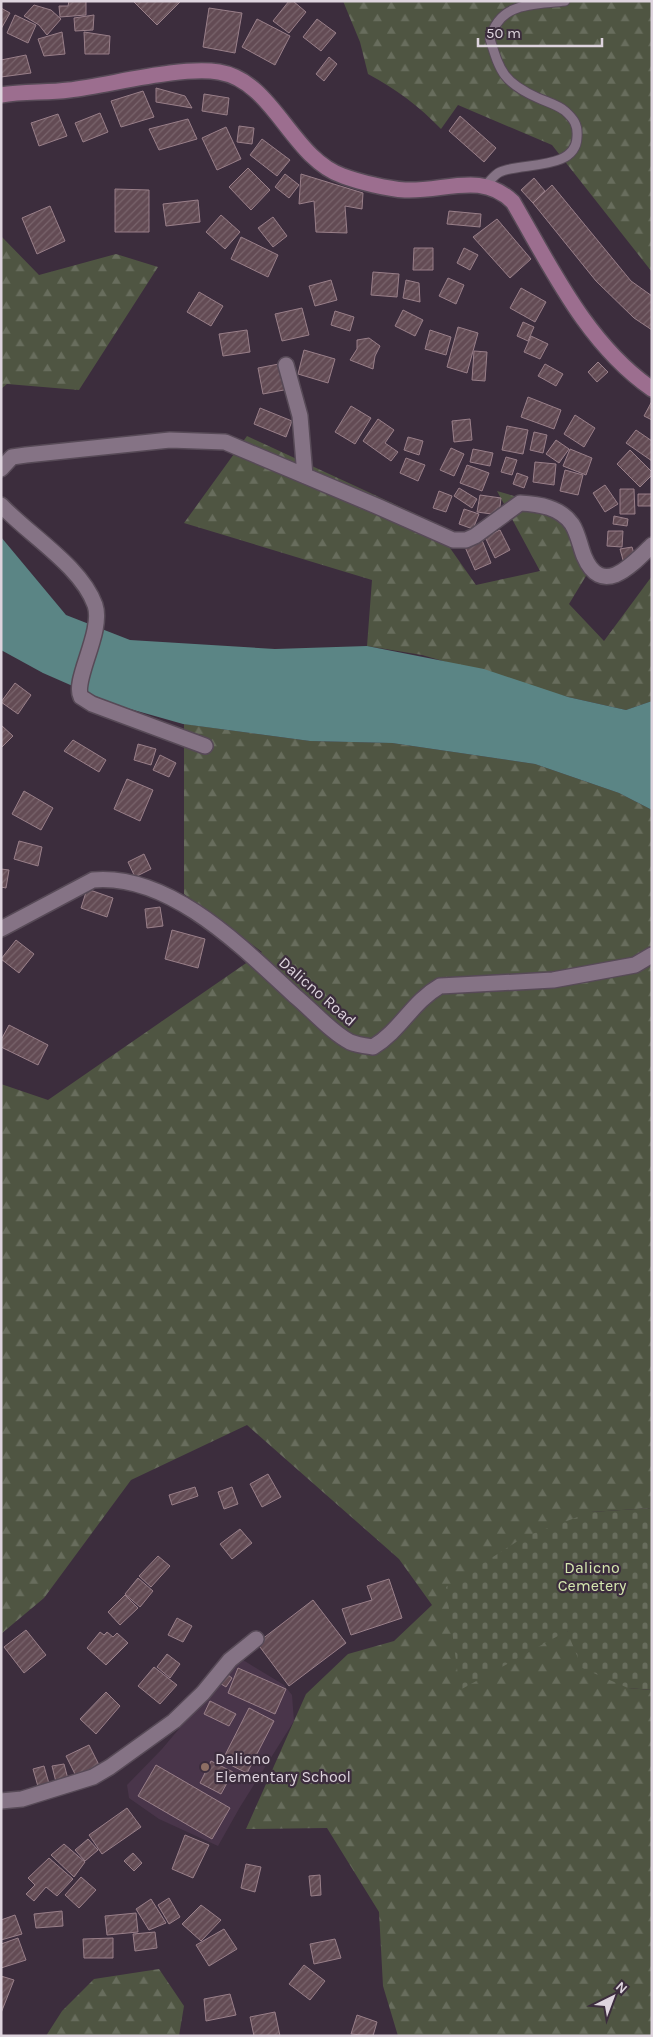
<svg xmlns="http://www.w3.org/2000/svg" width="653" height="2037" viewBox="0 0 653 2037" font-family="Karla,sans-serif">
<style>
.built{fill:#49354a}
.forest{fill:url(#forest-firs)}
.cemetery{fill:url(#cemetery-stones)}
.water{fill:#5b8585}
.building{fill:url(#building-hatch);stroke:#997f89}
.lines{fill:none;stroke-linecap:round;stroke-linejoin:round}
.lane-casing{stroke:#574a57;stroke-width:11}
.street-casing{stroke:#574a57;stroke-width:18}
.secondary-casing{stroke:#574a57;stroke-width:18}
.lane{stroke:#857385;stroke-width:9}
.street{stroke:#857385;stroke-width:15}
.secondary{stroke:#9c6e8f;stroke-width:15}
.education-dot{fill:#8d6e63;stroke:#3c2d3d;stroke-width:2}
.labels{text-anchor:middle;stroke-width:4.5;stroke-linejoin:round;paint-order:stroke}
.street-label{font-size:16px;fill:#ded4de;stroke:#3c2d3d}
.park-label{font-size:16px;fill:#d5e7af;stroke:#3c2d3d}
.poi-label{font-size:16px;fill:#ded4de;stroke:#3c2d3d;text-anchor:start}
</style>
<defs>
<pattern id="forest-firs" width="22" height="20" patternUnits="userSpaceOnUse" patternTransform="scale(1.25)"><rect width="22" height="20" fill="#4f5542"/><path d="M5 1l3.5 6h-7zM16 11l3.5 6h-7z" fill="#686d5d"/></pattern>
<pattern id="cemetery-stones" width="16" height="16" patternUnits="userSpaceOnUse" patternTransform="scale(1.25)"><rect width="16" height="16" fill="#4f5542"/><path d="M2 7V4a2 2 0 0 1 4 0v3zM10 15v-3a2 2 0 0 1 4 0v3z" fill="#686d5d"/></pattern>
<pattern id="building-hatch" width="6" height="6" patternUnits="userSpaceOnUse" patternTransform="scale(1.25)"><rect width="6" height="6" fill="#634b54"/><path d="M-1 1l2-2M0 6l6-6M5 7l2-2" fill="none" stroke="#79646c"/></pattern>
</defs>
<rect width="100%" height="100%" fill="#3c2d3d"/>
<path class="built" d="M237 1660H243L284 1685 292 1695 294 1721 240 1807 218 1846 159 1819 129 1798 127 1785 162 1749Z"/>
<path class="forest" d="M343 1H652V272L552 145 458 105 441 129C419 106 396 89 368 74L360 42Z
M1 236 39 275 116 254 158 267 79 390 7 384 1 389Z
M247 436 431 521 476 585 540 571 497 491 562 510 589 571 569 604 604 641 652 576V701L626 710 568 697 422 655 367 646 372 580 184 523Z
M184 724 310 741 392 743 535 764 619 793 652 810V1508L591 1512 567 1631 628 1688 652 1690V2036H398L383 1986 379 1912 327 1828 246 1829 306 1694 348 1654 394 1641 432 1605 399 1559 247 1425 131 1480 44 1598 1 1634V1084L48 1100 262 952 184 894Z
M159 1969 184 2006 179 2036H46L62 2011 94 1979Z"/>
<path class="cemetery" d="M652 1508V1690L628 1688 582 1668 567 1631 460 1690 446 1587 524 1537 591 1512Z"/>
<path class="water" d="M1 537 66 615 130 640 275 649 367 646 484 669 568 697 626 710 652 701V810L619 793 535 764 392 743 310 741 183 724 116 705 43 673 1 650Z"/>
<path class="building" d="M69 1H86V15L60 17 59 6H68Z
M133 1H181L157 25Z
M289 1H293L306 12 289 33 273 21Z
M34 5 51 10 61 19 47 35 39 25 24 16Z
M1 8 10 13 1 29Z
M209 8 242 13 235 53 203 47Z
M15 15 36 25 28 43 7 33Z
M94 15 93 30 75 31 74 18Z
M257 19 290 36 275 65 242 47Z
M317 19 336 33 321 51 303 37Z
M62 32 65 54 44 56 38 39Z
M84 32 110 36 109 54H85Z
M26 55 31 73 1 77V60Z
M329 57 337 64 324 81 316 74Z
M156 88 185 96 192 108 156 102Z
M143 91 154 117 121 127 111 101Z
M204 94 229 98 227 115 202 111Z
M100 113 108 132 83 142 75 123Z
M58 114 67 136 39 146 31 123Z
M460 116 496 148 484 162 449 131Z
M188 119 197 139 159 150 149 129Z
M239 126 254 128 252 144 237 142Z
M226 127 241 159 217 170 202 138Z
M262 139 290 160 277 176 250 155Z
M248 168 270 190 251 210 229 187Z
M285 174 299 185 289 198 275 187Z
M301 174 363 193 362 209 345 206 347 233 316 232 314 201 299 204Z
M534 178 545 191 533 203 521 190Z
M552 185 631 281 652 296V330L634 318 596 281 533 203Z
M115 189 149 190V232H115Z
M198 200 200 222 166 226 163 204Z
M50 206 65 241 37 254 22 218Z
M449 211 481 214 480 227 447 224Z
M221 215 240 232 225 249 206 232Z
M273 217 287 236 273 247 258 228Z
M497 219 531 259 510 278 473 237Z
M241 237 278 255 268 277 231 259Z
M414 248H433V270H413Z
M464 248 478 255 470 270 457 263Z
M373 272 399 274 397 297 371 295Z
M448 278 464 285 456 304 439 296Z
M331 280 337 300 315 306 309 286Z
M406 280 419 283 420 302 403 298Z
M521 288 546 302 535 322 510 308Z
M199 292 223 306 211 326 187 312Z
M302 308 309 335 282 341 275 314Z
M403 310 423 320 415 336 395 326Z
M335 311 354 317 350 331 331 325Z
M523 322 534 327 528 341 517 336Z
M458 327 478 333 467 373 447 367Z
M247 330 250 352 223 356 219 334Z
M430 330 451 337 446 355 425 349Z
M531 336 548 344 540 359 524 352Z
M369 338 380 346 375 356 373 369 350 360 357 349V340Z
M304 350 335 359 328 383 298 374Z
M474 351 487 352 485 381 472 380Z
M598 362 608 372 597 382 588 372Z
M284 363 289 389 263 394 258 368Z
M545 364 563 374 556 386 538 376Z
M528 397 561 410 554 429 521 417Z
M652 401V420L644 416Z
M351 406 371 418 355 444 335 432Z
M260 408 292 421 286 437 254 424Z
M575 415 595 428 584 447 564 434Z
M378 419 394 430 385 443 398 452 391 461 363 441Z
M470 419 472 440 454 442 452 421Z
M507 426 528 430 523 454 502 450Z
M636 430 652 441V461L626 443Z
M534 432 547 435 543 453 530 450Z
M408 437 423 441 419 455 404 450Z
M556 440 569 449 559 463 546 454Z
M451 448 464 454 454 476 440 470Z
M473 449 493 453 490 466 470 462Z
M570 449 592 458 586 475 563 466Z
M630 450 652 472V475L640 487 617 464Z
M506 457 517 460 512 475 501 472Z
M406 458 425 465 418 481 400 473Z
M535 462 556 464 554 485 533 482Z
M467 465 489 473 482 491 460 483Z
M565 470 583 475 578 495 560 491Z
M517 473 528 477 524 488 513 484Z
M605 485 618 504 605 512 593 493Z
M459 488 477 499 472 508 454 496Z
M620 489H634L635 514H620Z
M439 491 452 496 446 512 433 508Z
M638 494H652V506H638Z
M480 495 501 498 499 515 477 512Z
M464 509 479 514 473 529 459 524Z
M614 516 628 519 627 526 613 524Z
M500 530 510 550 495 558 485 537Z
M608 531H623L622 547 607 546Z
M482 540 491 563 475 570 465 547Z
M632 547 635 557 623 560 620 549Z
M15 683 31 695 18 714 1 702Z
M1 725 13 736 1 748Z
M73 740 106 760 99 772 64 751Z
M138 744 156 749 151 765 134 760Z
M160 755 176 763 169 777 153 770Z
M127 779 153 790 140 821 114 809Z
M24 791 53 808 41 830 12 814Z
M19 841 42 847 38 866 14 859Z
M144 854 151 869 135 877 128 862Z
M1 869 9 870 6 888 1 887Z
M87 889 113 898 107 917 81 908Z
M160 907 163 926 147 928 145 909Z
M172 930 205 939 198 968 165 959Z
M16 940 34 954 19 973 1 959Z
M9 1025 48 1045 38 1065 1 1047V1040Z
M268 1474 281 1497 262 1507 250 1484Z
M195 1487 198 1496 172 1505 169 1495Z
M232 1487 238 1504 224 1509 218 1492Z
M240 1529 252 1543 232 1559 220 1544Z
M158 1556 170 1566 151 1587 139 1576Z
M138 1578 153 1591 140 1607 125 1594Z
M389 1579 402 1618 351 1635 342 1609 372 1600 367 1586Z
M125 1595 138 1608 120 1625 108 1612Z
M313 1600 346 1643 289 1686 257 1643Z
M177 1618 192 1626 183 1642 168 1635Z
M26 1630 46 1655 24 1673 4 1647Z
M100 1632 104 1635 107 1632 113 1637 117 1633 128 1643 106 1665 87 1648Z
M167 1654 180 1664 170 1678 157 1667Z
M154 1667 177 1685 160 1704 138 1686Z
M238 1668 286 1689 275 1714 228 1693Z
M224 1672 232 1678 226 1687 218 1682Z
M106 1692 120 1706 96 1734 80 1719Z
M210 1701 236 1714 229 1726 204 1714Z
M249 1708 274 1721 247 1773 222 1761Z
M89 1745 99 1765 76 1776 66 1756Z
M211 1761 233 1772 221 1794 200 1783Z
M64 1764 68 1779 56 1782 52 1766Z
M156 1765 230 1808 212 1839 138 1796Z
M44 1766 50 1787 39 1790 33 1769Z
M127 1808 141 1827 102 1854 89 1835Z
M185 1835 209 1845 193 1878 172 1869Z
M88 1839 98 1850 85 1861 75 1850Z
M64 1844 85 1862 74 1877 51 1855Z
M133 1853 142 1863 134 1871 124 1861Z
M49 1858 73 1879 57 1896 46 1887 34 1901 26 1894 35 1885 28 1878Z
M246 1864 261 1867 255 1892 241 1888Z
M320 1875 321 1895 311 1896 309 1876Z
M81 1877 96 1890 79 1908 65 1895Z
M169 1898 180 1917 169 1924 158 1905Z
M151 1899 166 1923 149 1930 136 1909Z
M201 1905 221 1920 201 1941 182 1924Z
M62 1911 63 1926 36 1928 34 1914Z
M136 1913 138 1932 107 1935 105 1916Z
M15 1915 22 1934 1 1940V1920Z
M224 1929 237 1949 209 1966 196 1945Z
M155 1932 157 1948 135 1951 133 1934Z
M18 1938 26 1960 1 1968V1944Z
M113 1938V1958H84L83 1939Z
M335 1939 341 1958 314 1964 310 1944Z
M304 1965 325 1981 310 2000 289 1984Z
M1 1976 14 1980 1 2013Z
M230 1994 236 2015 206 2021 204 1999Z
M275 2012 280 2036H254L250 2017Z
M357 2015 377 2022 373 2036 351 2034Z"/>
<g class="lines">
<defs>
<path id="lane" d="M486 185C490 181 495 174 500 172 521 162 576 171 577 137 578 125 574 119 565 111 558 105 547 102 538 98 504 83 500 72 490 39 500 1 534 5 565 1"/>
<path id="street" d="M286 365 300 416 305 476
M1 469 12 457 26 455 170 440 225 442 379 507 453 540H466L475 536 520 503C539 504 560 507 572 524 578 533 580 546 584 556 602 599 633 564 652 545
M1 505C29 535 81 566 95 605 104 631 72 681 81 697L92 704 205 746
M1 929 93 880C170 873 243 948 295 996 311 1009 332 1033 350 1042 357 1045 366 1046 373 1047 401 1030 412 1002 440 986L553 980 635 965 652 955
M1 1801 22 1799 93 1777 110 1767 174 1721 203 1693 230 1660 256 1639"/>
<path id="secondary" d="M1 95C23 91 47 93 69 90 111 85 179 66 219 72 274 81 291 158 343 176 359 182 388 189 405 190 445 192 481 171 513 202 552 269 587 344 652 389"/>
</defs>
<use href="#lane" class="lane-casing"/>
<use href="#street" class="street-casing"/>
<use href="#secondary" class="secondary-casing"/>
<use href="#lane" class="lane"/>
<use href="#street" class="street"/>
<use href="#secondary" class="secondary"/>
</g>
<circle class="education-dot" cx="205" cy="1767" r="5"/>
<g class="labels">
<g class="street-label">
<text transform="translate(318 991) rotate(41)" y="6">Dalicno Road</text>
</g>
<g class="park-label">
<text x="592" y="1573">Dalicno<tspan x="592" dy="18">Cemetery</tspan></text>
</g>
<g class="poi-label">
<text x="215" y="1764">Dalicno<tspan x="215" dy="18">Elementary School</tspan></text>
</g>
</g>
<rect width="653" height="2037" fill="none" stroke="#ded4de" stroke-width="5"/>
<g transform="translate(613 1997) rotate(42)" stroke="#3c2d3d" stroke-width="4" paint-order="stroke">
<path d="M0-4L9 19L0 12L-9 19Z" fill="#ded4de"/>
<text y="-8" font-size="14" font-weight="bold" text-anchor="middle" fill="#ded4de">N</text>
</g>
<path d="M478 38v8h124v-8" fill="none" stroke="#ded4de" stroke-width="2.5"/>
<text x="486" y="38" font-size="15" fill="#ded4de" stroke="#3c2d3d" stroke-width="4" paint-order="stroke">50 m</text>
</svg>
